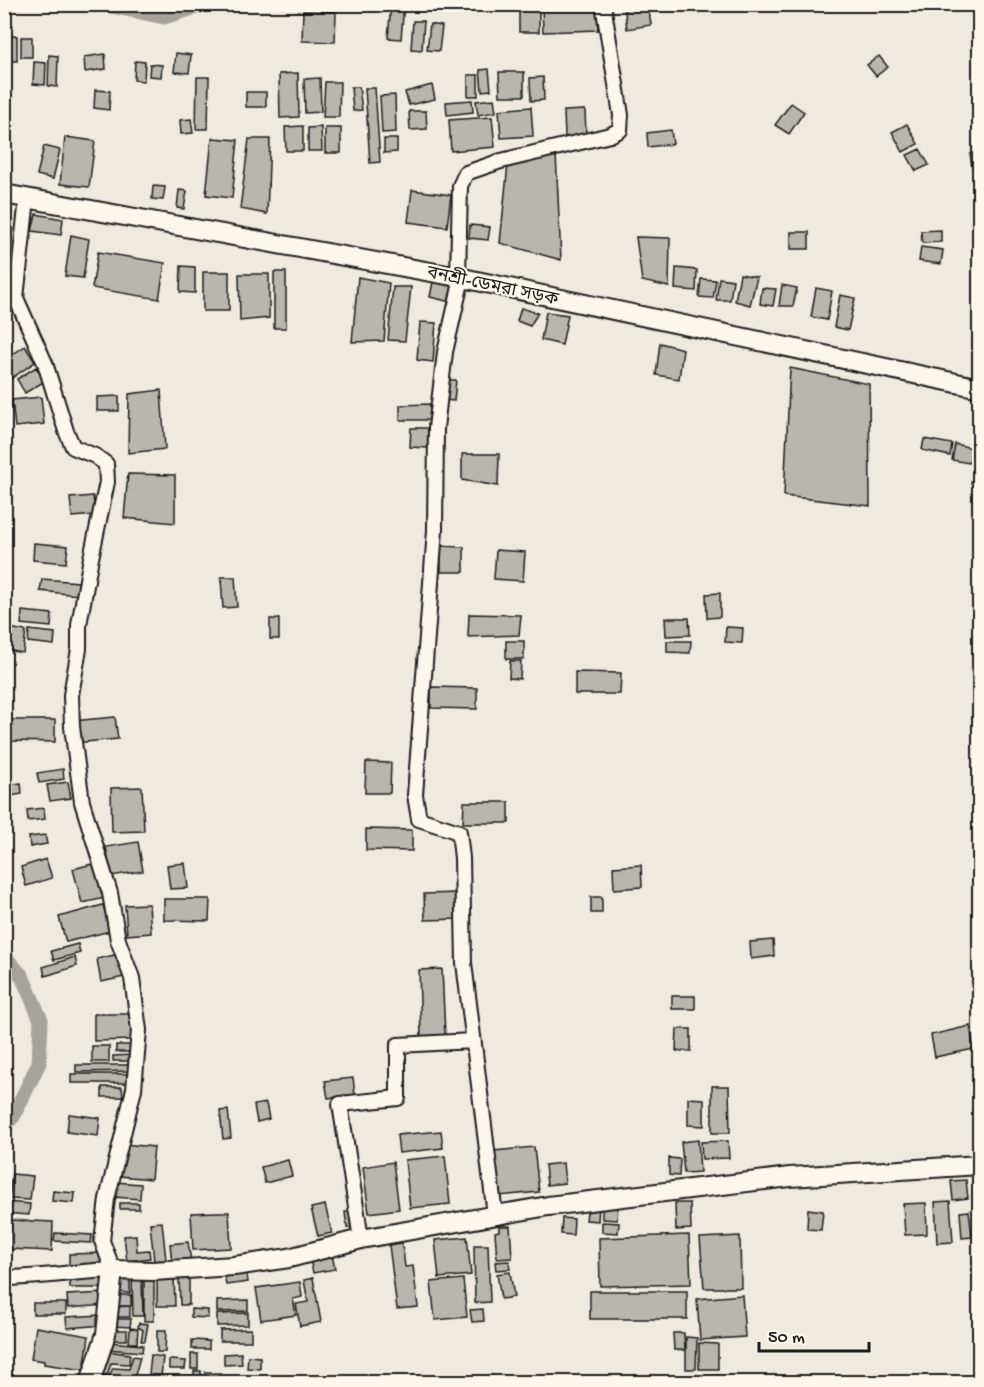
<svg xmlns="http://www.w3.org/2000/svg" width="984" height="1387" viewBox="0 0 984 1387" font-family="'Gochi Hand','Noto Sans Bengali',sans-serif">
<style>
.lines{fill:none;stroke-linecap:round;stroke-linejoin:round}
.canal{stroke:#a6a39d;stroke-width:15}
.building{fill:#b9b6af;stroke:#1c1c1c;stroke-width:1.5}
.minor-casing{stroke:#1c1c1c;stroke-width:18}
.major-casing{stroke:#1c1c1c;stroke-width:22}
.minor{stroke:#fbf7ec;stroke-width:14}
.major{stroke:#fbf7ec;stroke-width:18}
.labels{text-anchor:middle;stroke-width:4.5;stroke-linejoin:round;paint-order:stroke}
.street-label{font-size:18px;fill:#1c1c1c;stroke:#fbf7ec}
</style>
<rect width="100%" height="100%" fill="#eeeadf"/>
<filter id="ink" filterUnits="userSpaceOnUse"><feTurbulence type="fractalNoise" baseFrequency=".0167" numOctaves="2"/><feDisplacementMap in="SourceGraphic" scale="12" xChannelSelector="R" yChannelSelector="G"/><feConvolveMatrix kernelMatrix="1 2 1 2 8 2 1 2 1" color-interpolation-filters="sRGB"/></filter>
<g filter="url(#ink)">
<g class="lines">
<path class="canal" d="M102 4 164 17 205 4
M4 956 22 976 41 1020 39 1063 13 1117 4 1125"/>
</g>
<path class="building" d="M391 4H404L401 39 388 38Z
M519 4H539V32H519Z
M542 4H597L598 30 543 32Z
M624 4H648L651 25 627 29Z
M303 11 336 12 335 42 302 41Z
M413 21H424L422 50 411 49Z
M430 24 442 26 439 51 427 50Z
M7 36H17V61H6Z
M21 37H32V57H21Z
M176 53 191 55 189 73 174 72Z
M105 54 106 69 85 72 84 57Z
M49 55 58 56 57 87 48 86Z
M879 56 888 67 876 76 867 65Z
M135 61 145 62 144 81 134 80Z
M34 62 46 63 45 85 33 84Z
M150 64 162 65 161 77 149 76Z
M489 69 491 90 482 91 480 70Z
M499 72H524V96H500Z
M298 73 299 117 280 118 279 74Z
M468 75H478V96H468Z
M197 77H209L208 129H196Z
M543 77 544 100 531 101 530 78Z
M320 78 321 112 305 113 304 79Z
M325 82H340L339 117H323Z
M432 85 435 99 409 105 405 92Z
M351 87H359L362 110 353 111Z
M365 88H375L380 162 370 163Z
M95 90 110 91 109 110 94 108Z
M246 92H266V107H246Z
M395 95 396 132 382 133 380 96Z
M494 99 496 112 478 115 476 101Z
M472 100 473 112 447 115 446 102Z
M791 103 804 112 789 134 775 125Z
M531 107 533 136 501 138 499 110Z
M585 110 586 136 565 137 564 111Z
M409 111H426L427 129 410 130Z
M492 117 495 147 451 151 449 120Z
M191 119 193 133 181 134 180 120Z
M907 124 918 144 903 152 892 132Z
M303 126V151H286L285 127Z
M321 127 322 151H308V128Z
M325 128H341V153H325Z
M671 130 673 144 648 147 647 133Z
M65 137 95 141 89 187 60 184Z
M212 138 238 140 232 198 206 195Z
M249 139H270L267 214 240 209Z
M384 139H397V152L384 153Z
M44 146 60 150 53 179 37 175Z
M920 149 929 165 916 171 907 155Z
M980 153V177L974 178 970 154Z
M556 154 561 260 500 243 508 164Z
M153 186 165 187 163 200 152 199Z
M179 190 187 191 184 209 177 208Z
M412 190 451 195 447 227 408 222Z
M36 214 63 219 61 235 32 231Z
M470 225 490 227 488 240 469 238Z
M941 230V242L922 243 921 231Z
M791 232H809V249H791Z
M71 235 89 239 83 278 65 276Z
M636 237 670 238 669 287 642 281Z
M921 247 943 250 941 264 919 261Z
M98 252 165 263 159 299 92 288Z
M181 266 195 267V293L180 292Z
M676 268 697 270 696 291 675 289Z
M203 272H229V311H203Z
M274 272H286V328H274Z
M239 274H269V318L240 321Z
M740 274 757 277 750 305 735 301Z
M358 277 389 283 384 341 352 342Z
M434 277 455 281 451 302 430 297Z
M719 278 733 280 730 300H716Z
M701 279 716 280 713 298 699 297Z
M782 285 797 288 793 306H779Z
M393 287H411L405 341 388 340Z
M762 288 776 289 773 306 760 304Z
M816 288 832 291 827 320 811 317Z
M840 295 855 298 848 330 834 327Z
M521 308 538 313 530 326 517 321Z
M546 312 568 315 562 345 541 340Z
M420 322 436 323 433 362 417 360Z
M660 343 683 349 679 379 656 375Z
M25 346 35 362 9 380 4 373V360Z
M36 367 45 381 25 393 17 379Z
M790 368 869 384 870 506 784 496Z
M447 380H456L454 401 445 400Z
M161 390 165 449 128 453 129 394Z
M119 396V411H97V397Z
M41 397 44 424 15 427 12 400Z
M430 404V420H400V405Z
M411 428H430L429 448 410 447Z
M924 439 952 444 950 456 922 450Z
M955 444 972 448 969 463 952 460Z
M462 454H499L498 486 462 480Z
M976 459 980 460V486L971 483Z
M128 474 175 475V523L124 518Z
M93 496 95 515 72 517 70 498Z
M34 543 68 546 66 563 33 560Z
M441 546 464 547V572H441Z
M496 550 525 552 523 581 494 579Z
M221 577H235L237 607 223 608Z
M42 579 79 582 78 595 40 591Z
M720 593V617L707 618 706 594Z
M22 611 52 614 51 627 21 624Z
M469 614 521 615 519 635 468 637Z
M665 618H689L690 635 666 636Z
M270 619H279V639H270Z
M726 627 743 628 742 643 725 642Z
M9 628 26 631 23 653 5 650Z
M29 630 55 633 54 645 28 642Z
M506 641H524V659H506Z
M667 641H691L690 653 667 652Z
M510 661H521L520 679 509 678Z
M575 672 621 673 620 694H575Z
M431 687 477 688V709L431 708Z
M115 717 118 739 74 743 72 721Z
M10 720H55V742L9 741Z
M366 762 391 763 390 793H365Z
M63 769 64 779 39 783 37 773Z
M68 782 71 798 50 801 47 785Z
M21 783 22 794 5 797 4 785Z
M142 787 144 831 112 832 111 788Z
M464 802H509V823H463Z
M44 808 45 819 28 821 27 810Z
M366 829 412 830V851L366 850Z
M45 835 47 844 30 847 29 837Z
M138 842 143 871 111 876 106 847Z
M46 859 52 878 26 886 21 867Z
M96 863 105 898 82 903 73 869Z
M185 863 188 888 170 889 167 865Z
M641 865 642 887 614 889 613 867Z
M458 893 459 919 425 920 424 894Z
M591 897H602V913H591Z
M164 899H210L209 921 164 920Z
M149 904 151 933 127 935 125 905Z
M103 905 110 931 66 942 59 917Z
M773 940 774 956 751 959 750 942Z
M78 944 80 953 54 960 51 951Z
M119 954 124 977 101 982 97 959Z
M75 957 77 966 45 976 43 967Z
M442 969 445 1035 421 1036 419 970Z
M672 996H695V1009H672Z
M94 1014H132L133 1040 94 1041Z
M970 1026 974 1049 935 1057 931 1035Z
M677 1029H691V1051H676Z
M116 1045H134V1052H116Z
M92 1046H109V1062H92Z
M134 1055V1061H113V1056Z
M76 1065H134V1071L76 1072Z
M71 1074H131V1083H71Z
M353 1078 355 1095 328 1098 325 1081Z
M712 1086H729L730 1133H712Z
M102 1087H122L123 1097H102Z
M688 1098 704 1099V1126L688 1125Z
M266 1103 269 1119 257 1122 254 1105Z
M228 1110 231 1138 223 1139 220 1111Z
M69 1114 100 1118 98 1136 67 1132Z
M441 1131 443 1148 399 1153 397 1135Z
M698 1140 700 1172 684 1173 681 1142Z
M728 1141 729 1158 702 1159 701 1142Z
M123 1144 154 1147 151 1179 120 1176Z
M534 1147 539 1192 498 1196 494 1151Z
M445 1156 450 1204 410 1208 405 1160Z
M669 1158 680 1159 679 1176 669 1175Z
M288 1160 292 1176 265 1183 261 1167Z
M393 1162 399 1209 369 1213 363 1167Z
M563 1163 565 1183 547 1185 545 1165Z
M12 1174 33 1176 30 1200 9 1199Z
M966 1180 968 1198 953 1200 951 1181Z
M115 1182 141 1184 140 1199 114 1197Z
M53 1191 75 1193 74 1203 52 1201Z
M950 1201 953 1242 937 1243 935 1202Z
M4 1202 30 1204 29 1215 4 1213Z
M120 1203H139V1209H120Z
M675 1203H690L691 1229 676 1230Z
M926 1203 927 1234 905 1235 903 1204Z
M588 1204 599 1205 598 1221 586 1220Z
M325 1205 332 1233 318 1236 311 1208Z
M602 1205H618L617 1220 602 1219Z
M808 1209 823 1211 821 1230 807 1229Z
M969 1211 972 1237 962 1238 960 1212Z
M218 1212H229L231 1248 193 1250 191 1213Z
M345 1212H351L353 1228H347Z
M562 1218 574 1219 573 1235 561 1234Z
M10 1220 53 1222 52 1251 9 1249Z
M162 1222 166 1260 154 1261 150 1223Z
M602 1222 619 1223 618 1233 602 1232Z
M499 1226H510L512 1258 497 1259 495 1232 499 1231Z
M55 1233 92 1235 91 1243 54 1241Z
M136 1235 137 1251 149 1250 150 1258 127 1261 124 1236Z
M689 1235 691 1284 600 1286 599 1238Z
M740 1236 741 1288H704L700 1238Z
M467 1237 471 1275 439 1278 435 1240Z
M188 1242 191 1261 172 1263 170 1244Z
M402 1243 405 1267 413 1266 418 1307 397 1309 389 1245Z
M474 1245H488L490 1302 475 1303Z
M105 1253V1266H69V1254Z
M332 1255 335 1269 313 1273 310 1259Z
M509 1261 510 1269 496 1270 495 1262Z
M246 1268 248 1282 226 1285 224 1270Z
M116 1271 130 1272V1293L115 1292Z
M510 1272 514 1297 501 1299 497 1274Z
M69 1274H105V1288H70Z
M174 1274 175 1306H157V1275Z
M132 1277H142L143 1316H133Z
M144 1277H154V1321H144Z
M179 1277H189V1305H180Z
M313 1278 321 1322 300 1326 296 1304 308 1302 304 1280Z
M463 1279 467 1317 435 1320 431 1282Z
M300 1282 302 1297 293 1299 296 1315 261 1320 256 1288Z
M590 1291H687V1319H590Z
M105 1293 106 1305 68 1308 67 1295Z
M115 1295H131V1306H115Z
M742 1295 745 1337 700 1340 697 1299Z
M248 1300V1311L217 1312V1301Z
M33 1303H66V1314H33Z
M130 1306V1317H114V1307Z
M191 1309 208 1310V1318L191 1317Z
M483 1309 484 1321 472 1322 470 1310Z
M248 1313V1325L217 1326V1314Z
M102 1315 103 1325 67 1328 66 1317Z
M114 1319H131L130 1327 113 1326Z
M139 1323 148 1324 145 1341H141L143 1330 138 1327Z
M36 1327 89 1336 84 1370 44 1364V1361L31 1359Z
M130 1328 138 1329 137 1343H129Z
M251 1329V1341H220V1330Z
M110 1330H127V1340H110Z
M157 1330H166L165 1352H157Z
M673 1333H684L685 1350H674Z
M686 1337 697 1338 696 1369H686Z
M192 1340 209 1341V1349H192Z
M108 1342 143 1345 142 1352 107 1349Z
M699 1343 718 1344V1369H699Z
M105 1351 130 1354 129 1364 111 1363 107 1376 98 1374Z
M241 1353 242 1364 224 1365V1354Z
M191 1354H198V1369H191Z
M151 1355 163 1357 161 1377 149 1375Z
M133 1356 140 1357 134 1379 109 1377 113 1368 129 1369Z
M248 1356 260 1357V1369L247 1368Z
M169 1360 186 1361 185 1369H169Z
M194 1371H201V1382H194Z
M205 1372H211V1382H205Z
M213 1373H220V1382H213Z
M179 1376H192V1382H178Z"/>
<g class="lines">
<defs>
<path id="minor" d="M458 277 460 186 466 173 501 161 610 135 620 130 621 115 603 4
M462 278 445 352 436 428 435 530 415 795 419 819 459 832 462 858 464 963 495 1215
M361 1239 340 1104 398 1098V1045L472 1041
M4 1278C41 1278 77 1271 113 1270L102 1241 107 1199 134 1089 139 1030 132 978 118 940 110 893 82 802 72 727 71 695 79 649V625L90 563 107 482 106 464 95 456 73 447 66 431 45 363 16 298 27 199"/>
<path id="major" d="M4 194 458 277 980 388
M90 1382 106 1334 113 1270 153 1271 234 1266 289 1258 361 1239 548 1206 790 1177 980 1165"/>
</defs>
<use href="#minor" class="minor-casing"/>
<use href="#major" class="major-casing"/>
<use href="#minor" class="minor"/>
<use href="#major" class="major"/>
</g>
</g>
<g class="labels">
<g class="street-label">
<text transform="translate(493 285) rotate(12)" y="6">বনশ্রী-ডেমরা সড়ক</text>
</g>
</g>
<rect width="984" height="1387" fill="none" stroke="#fbf7ec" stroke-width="24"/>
<rect x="12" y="12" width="960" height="1363" fill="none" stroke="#1c1c1c" stroke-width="2" filter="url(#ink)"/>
<path d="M759 1342v9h110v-9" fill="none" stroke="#1c1c1c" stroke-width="3"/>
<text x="768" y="1342" font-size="18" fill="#1c1c1c" stroke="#fbf7ec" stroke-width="4.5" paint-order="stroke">50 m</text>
</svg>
